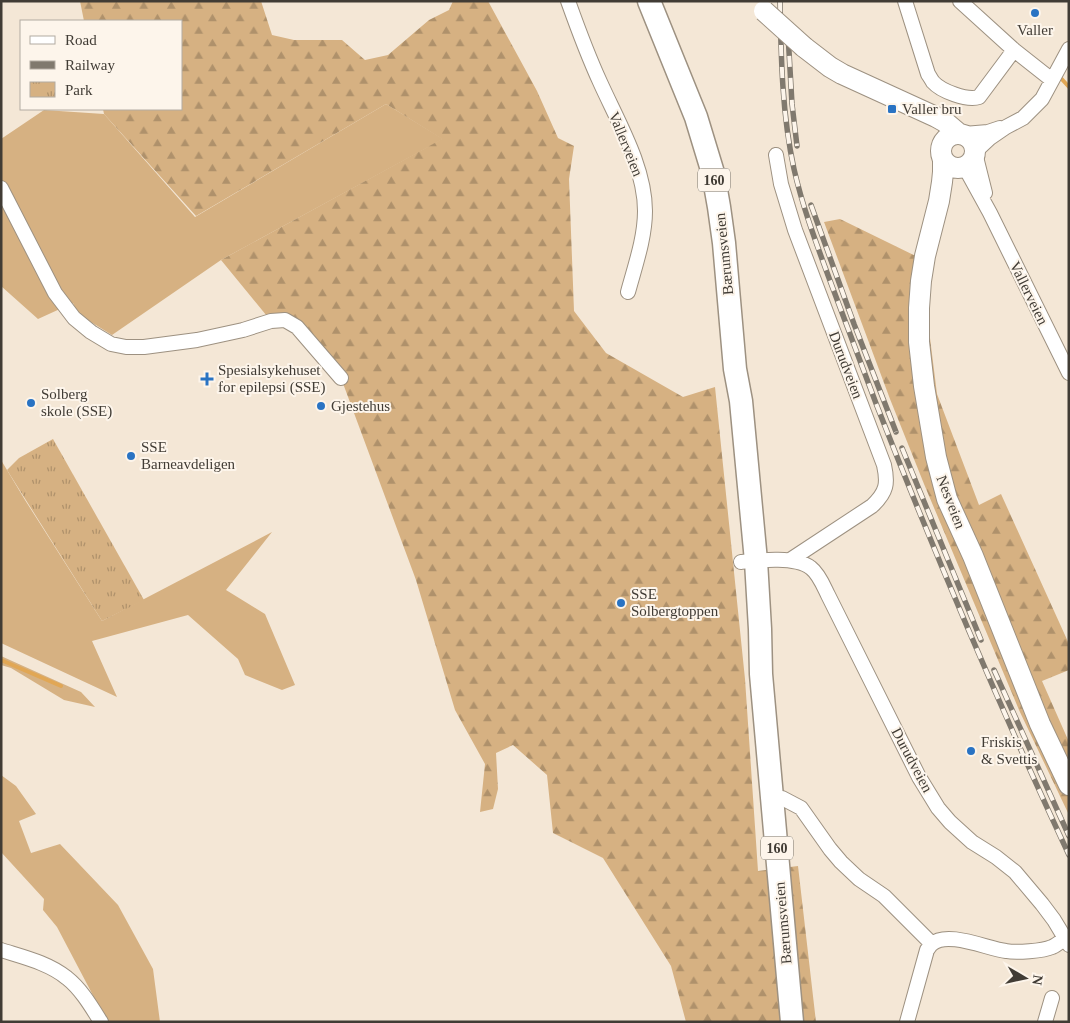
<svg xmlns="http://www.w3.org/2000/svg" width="1070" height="1023" viewBox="0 0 1070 1023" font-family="Georgia,serif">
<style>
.green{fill:#d6b182}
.forest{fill:url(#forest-firs)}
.park{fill:url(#park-tufts)}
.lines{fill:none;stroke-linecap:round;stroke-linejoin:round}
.stream{stroke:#e1a755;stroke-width:4}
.street-casing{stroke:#9d9181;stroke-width:16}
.secondary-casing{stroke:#9d9181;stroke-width:22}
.primary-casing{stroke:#9d9181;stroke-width:25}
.street{stroke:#fff;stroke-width:14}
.secondary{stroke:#fff;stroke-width:20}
.primary{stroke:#fff;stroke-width:22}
.rail-casing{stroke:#80796e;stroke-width:5.5}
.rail{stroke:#fdf5eb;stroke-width:4;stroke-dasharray:11;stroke-linecap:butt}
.secondary-bridge-casing{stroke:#9d9181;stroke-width:22;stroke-linecap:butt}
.secondary-bridge{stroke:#fff;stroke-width:20}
.poi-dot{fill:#2973c3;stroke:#fdf5eb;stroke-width:2}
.labels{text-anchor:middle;stroke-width:4;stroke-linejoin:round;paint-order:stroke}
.shield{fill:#fdf5eb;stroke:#79746c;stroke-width:1}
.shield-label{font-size:14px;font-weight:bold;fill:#413c35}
.poi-label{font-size:15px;fill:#413c35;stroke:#fdf5eb;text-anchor:start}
.street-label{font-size:15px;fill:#413c35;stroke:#fdf5eb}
</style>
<defs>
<pattern id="forest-firs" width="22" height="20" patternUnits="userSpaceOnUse" patternTransform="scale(1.25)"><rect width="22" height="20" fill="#d6b182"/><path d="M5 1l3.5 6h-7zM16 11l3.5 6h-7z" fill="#af916b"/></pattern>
<pattern id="park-tufts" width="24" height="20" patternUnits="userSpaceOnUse" patternTransform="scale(1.25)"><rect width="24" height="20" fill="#d6b182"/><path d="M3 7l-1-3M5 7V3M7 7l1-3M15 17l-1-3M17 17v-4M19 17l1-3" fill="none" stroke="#af916b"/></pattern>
</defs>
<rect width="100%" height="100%" fill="#f4e7d6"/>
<path class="green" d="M386 104 443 139 221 260 112 335 78 314 73 303 38 319 1 286V139L44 110 104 114 195 217Z
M1 460 25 500 102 621 272 532 226 590 265 614 295 685 282 690 245 675 238 659 188 615 92 641 117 697 1 643Z
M1 656 81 692 95 707 64 700 11 668 1 665Z
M1 775 16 786 36 814 19 821 31 853 60 844 118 905 153 969 160 1022H107L57 927 43 910 44 899 1 852Z"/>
<path class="forest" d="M80 1H261L272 35 294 40H342L365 60 388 55 429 20 449 10 453 1H488L537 91 558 138 574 146 569 179 574 311 606 353 683 397 715 387 745 679 758 871 798 866 816 1022H686L671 966 603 858 553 833 547 775 513 745 496 753 498 789 493 809 480 812 485 764 455 710 416 580 341 378 285 320 271 321 221 260 442 139 386 104 196 216 104 114 103 109H181V21H84Z
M840 219 930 263 924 290 937 394 979 505 1001 494 1069 644V670L1042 681 1069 742V815L1019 710 924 484 890 399 824 222Z"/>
<path class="park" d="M53 439 144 600 102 621 7 470 19 458Z"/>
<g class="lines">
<path class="stream" d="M1059 76 1069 87
M1 660 61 686"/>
<defs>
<path id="street" d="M568 1C578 29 588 56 600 82 618 122 645 167 645 211 645 238 635 266 628 292
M905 1 928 74C930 77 931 79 933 82 941 91 967 101 979 97L1014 50
M960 1 1014 50 1052 80
M964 134 988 132 1000 128
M975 152 990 138 1006 127 1023 118 1042 99 1069 49
M975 153 985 193
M776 155 781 184 795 230 884 465C888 483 887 492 872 506L790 560
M962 167 968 173 990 213 1069 373
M1 188 55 293 74 318 91 332 111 344 126 347H144L197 340 243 330 271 321 285 320 297 327 341 378
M741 562C760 560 796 556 811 568 819 574 824 587 828 595L919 777 938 808 950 822 972 842 996 857 1015 872 1042 904 1054 920 1069 945
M782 798 801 808 830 849 841 862 859 879 884 896 932 944
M1 950C23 957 49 963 67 978 81 989 91 1006 101 1022
M907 1022 927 950C929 948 930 945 932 944 947 930 988 949 1006 951 1016 953 1043 951 1052 947 1057 945 1061 941 1065 938
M1045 1022 1052 998"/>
<path id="secondary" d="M804 47 830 67 842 74 936 117 945 122 958 133
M941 151a17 17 0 1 1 34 0a17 17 0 1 1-34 0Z
M943 160V172L942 182 939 201 925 256 921 281 919 308V342L924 386 936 457 947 499 973 556 1040 724 1069 785"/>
<path id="primary" d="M649 1 696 117 713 173 719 207 724 243 735 369 741 401 756 561 760 629 761 674 792 1022"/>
</defs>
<use href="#street" class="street-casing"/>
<use href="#secondary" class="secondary-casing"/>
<use href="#primary" class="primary-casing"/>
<use href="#street" class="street"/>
<use href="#secondary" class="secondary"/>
<use href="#primary" class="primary"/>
<defs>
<path id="rail" d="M780 1C781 58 782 114 794 169 803 209 818 248 832 286 847 326 862 366 877 406 936 557 1000 707 1069 855
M788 34 792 104 797 146
M811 205 854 324 896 432
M902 448 981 640
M994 670 1069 836"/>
</defs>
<use href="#rail" class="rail-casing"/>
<use href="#rail" class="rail"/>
<defs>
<path id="secondary-bridge" d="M764 11 804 47"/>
</defs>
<use href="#secondary-bridge" class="secondary-bridge-casing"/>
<use href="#secondary-bridge" class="secondary-bridge"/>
</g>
<g class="poi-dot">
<circle cx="1035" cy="13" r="5"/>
<rect x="887" y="104" width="10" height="10" rx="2.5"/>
<path d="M204.5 371.5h5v5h5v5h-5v5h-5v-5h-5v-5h5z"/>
<circle cx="31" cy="403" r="5"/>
<circle cx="321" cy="406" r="5"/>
<circle cx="131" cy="456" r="5"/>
<circle cx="621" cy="603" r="5"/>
<circle cx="971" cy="751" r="5"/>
</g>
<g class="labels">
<g class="shield">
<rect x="698" y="168.5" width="32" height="23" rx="4"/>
<rect x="761" y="836.5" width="32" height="23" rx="4"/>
</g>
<g class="shield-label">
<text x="714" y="185">160</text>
<text x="777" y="853">160</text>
</g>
<g class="poi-label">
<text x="1035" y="35" text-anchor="middle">Valler</text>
<text x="902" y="114">Valler bru</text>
<text x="218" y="375">Spesialsykehuset<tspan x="218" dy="17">for epilepsi (SSE)</tspan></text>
<text x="41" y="399">Solberg<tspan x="41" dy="17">skole (SSE)</tspan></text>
<text x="331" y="411">Gjestehus</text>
<text x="141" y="452">SSE<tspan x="141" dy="17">Barneavdeligen</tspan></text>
<text x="631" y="599">SSE<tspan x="631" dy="17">Solbergtoppen</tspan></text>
<text x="981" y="747">Friskis<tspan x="981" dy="17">&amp; Svettis</tspan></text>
</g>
<g class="street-label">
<text transform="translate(626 144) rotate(68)" y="5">Vallerveien</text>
<text transform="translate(724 254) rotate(-96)" y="5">Bærumsveien</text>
<text transform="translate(1029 293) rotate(64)" y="5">Vallerveien</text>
<text transform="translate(846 365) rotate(69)" y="5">Durudveien</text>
<text transform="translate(951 502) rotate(69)" y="5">Nesveien</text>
<text transform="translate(912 760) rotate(62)" y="5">Durudveien</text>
<text transform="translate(783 923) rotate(-95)" y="5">Bærumsveien</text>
</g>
</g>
<rect width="1070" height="1023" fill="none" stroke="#413c35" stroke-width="5"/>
<rect x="20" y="20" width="162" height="90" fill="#fdf5eb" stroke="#b2aba2"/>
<rect x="30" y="36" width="25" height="8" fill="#ffffff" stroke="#b2aba2"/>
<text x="65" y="45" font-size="15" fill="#413c35">Road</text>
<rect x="30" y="61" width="25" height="8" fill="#80796e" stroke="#b2aba2"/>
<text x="65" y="70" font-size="15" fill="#413c35">Railway</text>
<rect x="30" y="82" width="25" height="15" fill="url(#park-tufts)" stroke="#b2aba2"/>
<text x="65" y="95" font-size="15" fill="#413c35">Park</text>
<g transform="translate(1025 978) rotate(99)" stroke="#fdf5eb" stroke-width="4" paint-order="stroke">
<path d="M0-4L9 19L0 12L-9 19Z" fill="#413c35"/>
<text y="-8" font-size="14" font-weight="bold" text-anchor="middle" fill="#413c35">N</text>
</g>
</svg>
